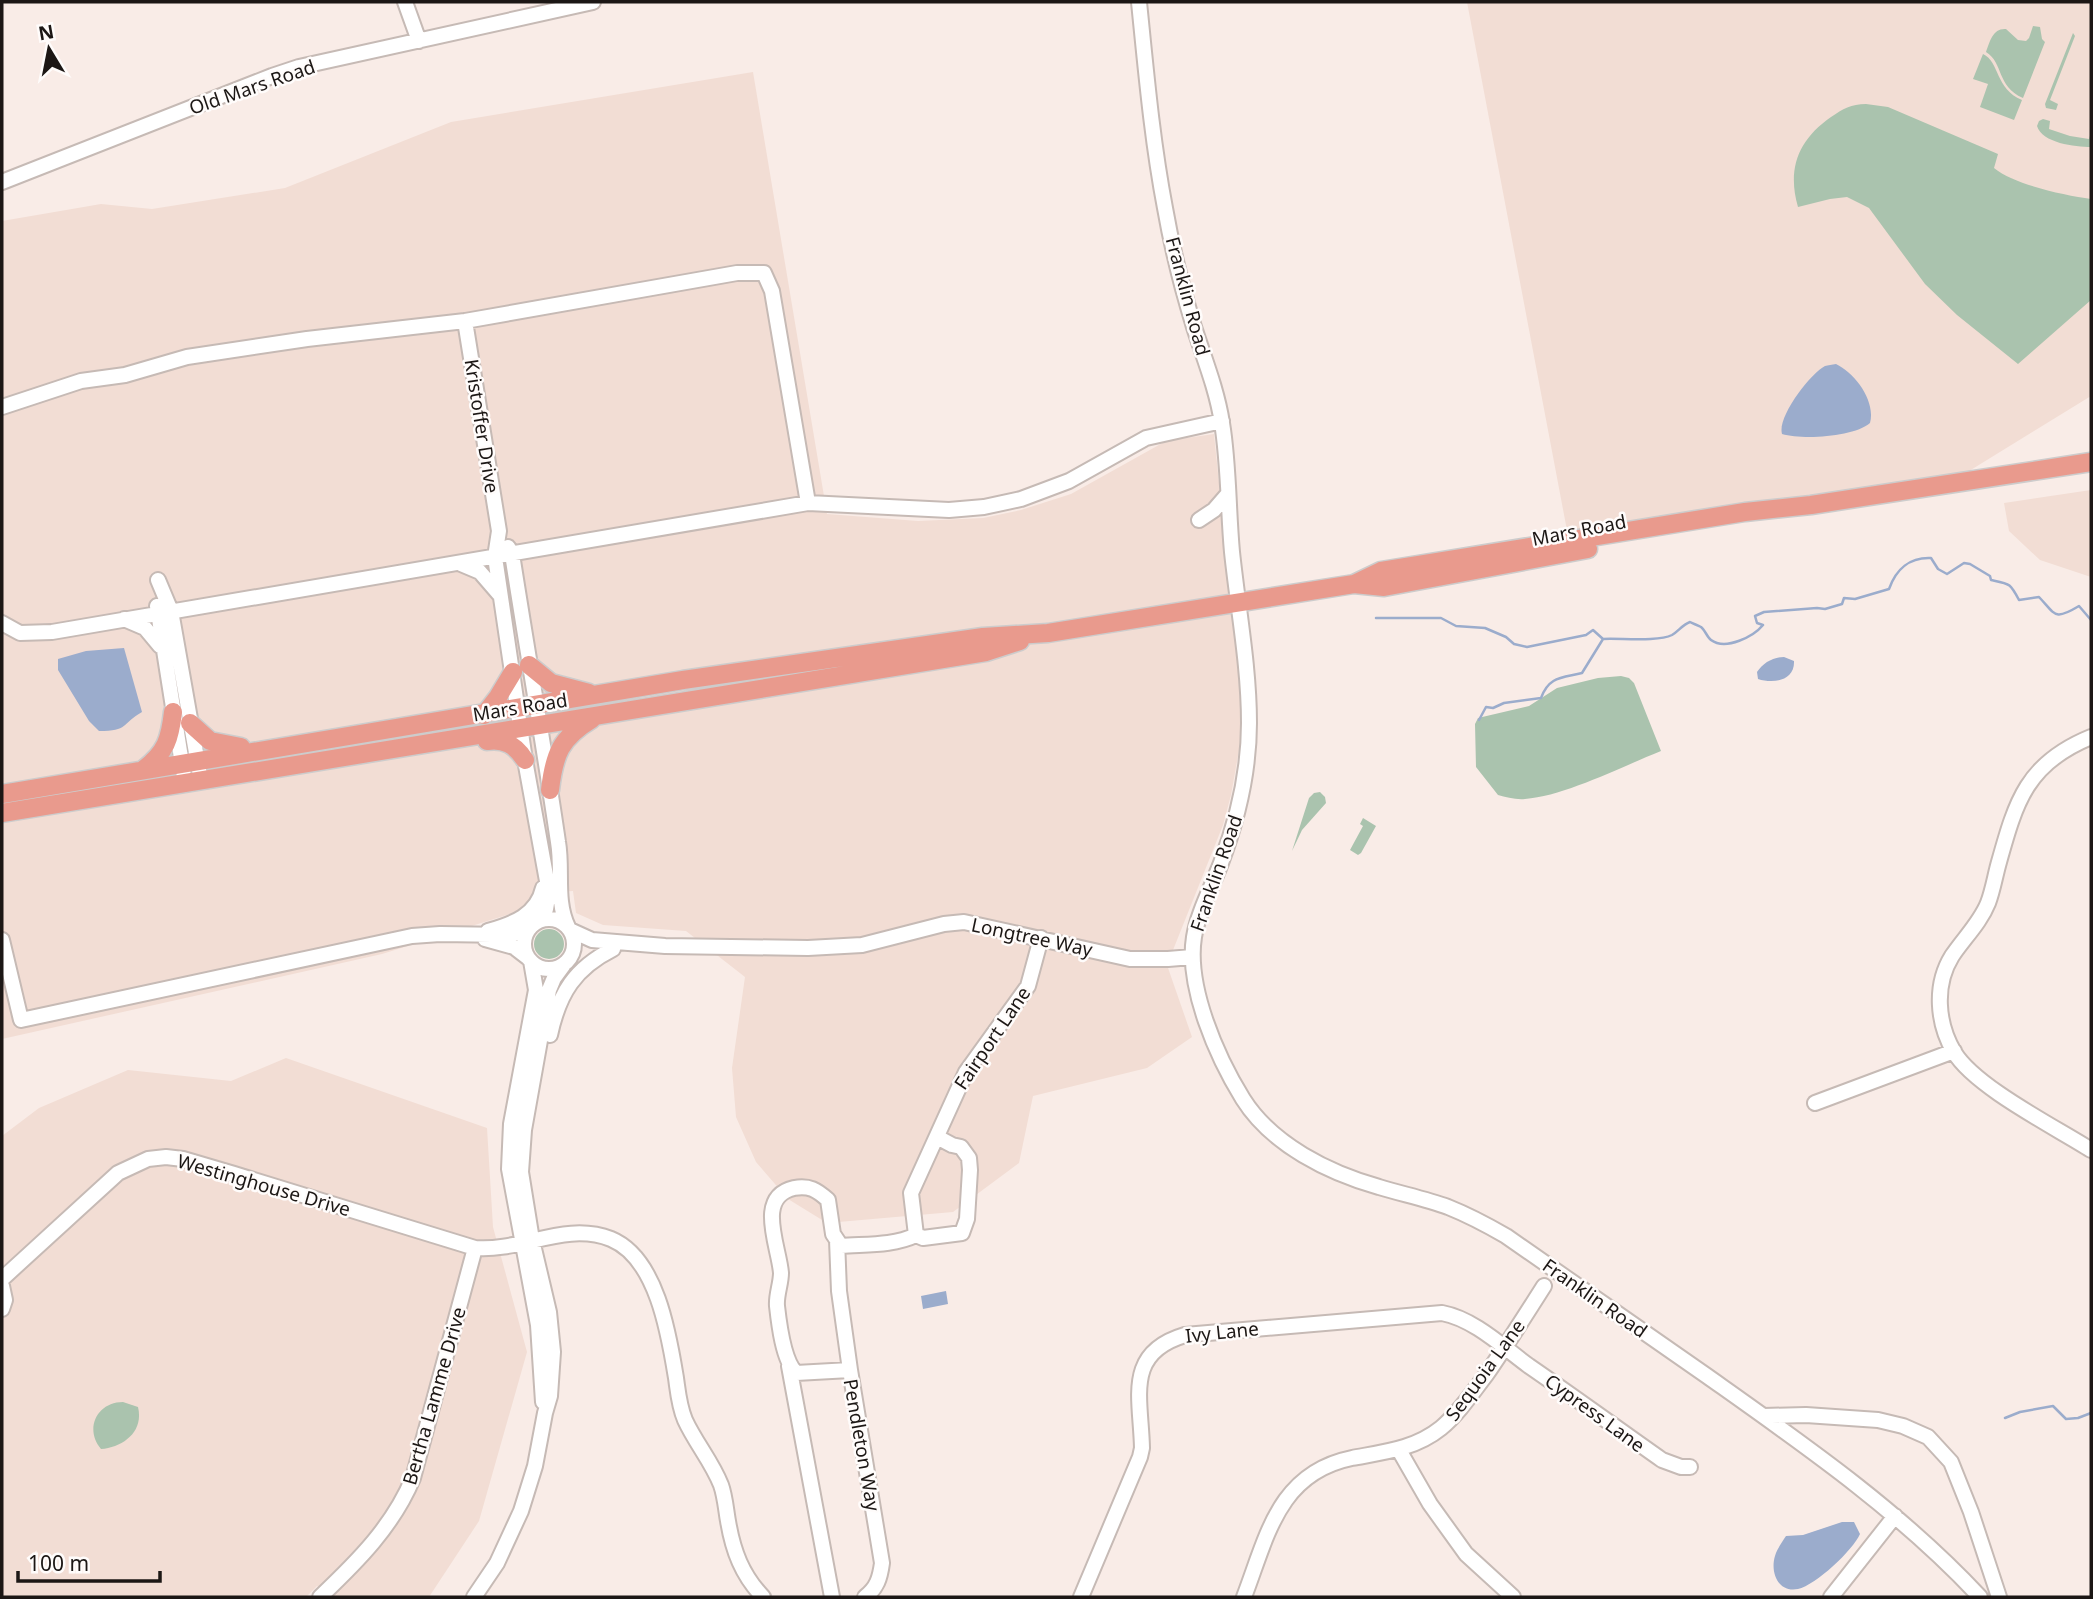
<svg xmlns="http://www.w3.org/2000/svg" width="2093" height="1599" viewBox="0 0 2093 1599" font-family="'Noto Sans',sans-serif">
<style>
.built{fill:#f2ddd4}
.green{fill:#aac3ae}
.water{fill:#9baccc}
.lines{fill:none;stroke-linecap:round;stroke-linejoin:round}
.stream{stroke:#9baccc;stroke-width:2.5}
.minor-casing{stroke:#c6bab5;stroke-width:18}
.major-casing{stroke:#cdcccc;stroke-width:21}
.minor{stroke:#fff;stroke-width:14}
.major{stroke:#e99a8d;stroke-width:18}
.labels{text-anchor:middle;stroke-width:5;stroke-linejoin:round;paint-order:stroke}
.street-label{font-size:19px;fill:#1c1715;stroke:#fffcfb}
</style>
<rect width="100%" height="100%" fill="#f9ece7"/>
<path class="built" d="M1467 2H2091V396L1948 484 1569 541Z
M753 72 827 514 918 521 983 518 1021 510 1071 494 1166 441 1214 434 1240 689 1241 739 1231 795 1223 825 1167 965 1192 1037 1147 1068 1033 1096 1019 1163 953 1212 827 1223 788 1199 756 1162 736 1117 732 1068 745 977 686 931 603 925 576 913 573 891 538 893 526 909 382 954 2 1039V221L101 204 152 209 285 188 451 122Z
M2091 490V577L2040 560 2009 531 2004 503Z
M286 1058 487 1128 493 1227 527 1352 479 1521 429 1597H333L317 1586 306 1597H2V1136L39 1108 128 1070 231 1081Z"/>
<path class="green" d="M2033 26 2040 27 2042 39 2045 42 2023 98C1996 86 2004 63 1986 52 1990 41 1993 28 2006 29L2018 40 2026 41 2029 38Z
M2073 33 2075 36 2050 100 2058 104 2056 110 2046 108 2045 104Z
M1983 54C2000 62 1995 89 2022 100L2014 120 1980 107 1988 84 1973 79Z
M1866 104 1888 107 1998 154 1994 168C2015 185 2064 195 2091 199V300L2018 364 1957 315 1925 284 1869 208 1847 197 1830 199 1798 207C1787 169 1798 140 1831 117 1843 109 1851 104 1866 104Z
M2043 119 2050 121 2049 129 2070 136 2089 139 2091 132V147C2075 147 2042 143 2037 126L2039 121Z
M1621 676 1629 678 1634 683 1661 751C1623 766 1565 796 1525 799 1516 800 1506 797 1498 795L1476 767 1475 724 1478 718 1529 706 1557 688 1598 678Z
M1320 792 1325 797 1326 803 1302 830 1292 851 1309 798 1314 793Z
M1363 818 1376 826 1361 853 1358 855 1350 850 1363 826 1360 824Z
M534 944a15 15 0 1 1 30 0a15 15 0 1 1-30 0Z
M123 1402 138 1407C144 1432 123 1447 101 1449 84 1429 97 1402 123 1402Z"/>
<path class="water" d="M1836 364C1855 373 1876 401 1870 423 1854 437 1803 440 1782 434 1777 417 1810 374 1825 366 1828 365 1832 365 1836 364Z
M124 648 142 712C121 724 129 731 99 731L89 721 58 670V659L86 651Z
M1784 657 1794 661C1795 681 1773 684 1758 679L1757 672C1763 663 1773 657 1784 657Z
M946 1291 948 1304 923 1309 921 1296Z
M1842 1522H1854L1860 1534C1853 1550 1816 1585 1798 1589 1778 1593 1770 1572 1775 1556 1777 1549 1782 1542 1786 1536L1803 1535Z"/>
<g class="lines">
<path class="stream" d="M1376 618H1441L1456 626 1485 628 1506 637 1514 644 1527 647 1586 635 1593 630 1603 639
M1479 720 1486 707 1493 708 1504 703 1541 698C1549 676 1562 678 1582 673L1603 639C1620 638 1658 642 1672 635 1679 631 1682 625 1690 622 1694 624 1697 625 1701 627 1705 630 1707 637 1711 640 1726 651 1754 636 1763 625L1757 623 1755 616 1764 612 1817 608 1825 609 1842 604 1844 598 1855 599 1889 589C1896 569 1910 557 1931 558L1938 569 1947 574 1964 563 1970 564 1990 576 1991 580C2010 584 2010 583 2019 600L2039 597C2056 615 2054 621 2079 606L2091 620
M2005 1418 2020 1412 2053 1406 2066 1419 2078 1418 2091 1413"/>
<defs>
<path id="minor" d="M405 2 419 41
M1139 2C1146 71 1152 140 1165 208 1172 248 1182 288 1194 327 1204 358 1217 390 1222 423 1229 465 1228 509 1232 552 1238 609 1249 666 1249 723 1249 772 1238 818 1221 863 1212 887 1198 912 1194 937 1186 987 1217 1057 1243 1099 1272 1145 1329 1173 1379 1187 1402 1194 1426 1199 1448 1207 1468 1215 1487 1225 1506 1236 1573 1282 1640 1330 1707 1376 1803 1444 1900 1511 1980 1597
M2 182 272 76 299 67 593 2
M465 321 499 531 495 557 525 760 549 892 546 909 535 923
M2 407 81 381 125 375 187 357 307 339 465 321 737 273H764L772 291 808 503
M1199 520 1214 510 1227 495
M508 547 512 554C527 650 544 746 558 842 563 870 555 900 568 927
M461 564 480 572 499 594
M158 580 171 611 201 781
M157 606 185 783
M124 619 145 628 160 646
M2 623 20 633 52 632 808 503 949 510 984 507 1021 499 1069 481 1146 438 1222 421
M2091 737C2027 763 2016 801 1999 862 1995 876 1993 890 1988 903 1980 923 1964 938 1952 956 1934 985 1937 1023 1954 1052 1975 1087 2055 1127 2091 1150
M524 944a25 25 0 1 1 50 0a25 25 0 1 1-50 0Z
M570 930 592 940 665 946 808 948 862 945 944 924 964 922 1130 959H1168L1192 957
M488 931C513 924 537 915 543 888
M485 939 514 947 527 957
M2 940 21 1020 412 936 440 934 509 935 520 932 531 926
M531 961 536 990 511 1124 509 1169 538 1325 543 1402
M550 1035C559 993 575 968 613 949
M1815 1103 1954 1051
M916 1235 923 1238 962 1233 967 1219 970 1170 969 1158 961 1147 952 1145 937 1137
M837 1240 841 1246C866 1244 893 1246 916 1235L911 1193 966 1072 1028 986 1041 938
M2 1279 118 1173 148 1159 166 1157 183 1159 234 1174 475 1248C521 1252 565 1221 611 1239 657 1258 669 1335 676 1378 678 1392 679 1406 685 1420 695 1442 712 1462 721 1485 725 1496 726 1510 728 1521 733 1551 742 1575 763 1597
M2 1286 5 1300 2 1309
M789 1366 832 1597
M850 1370 839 1291 837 1240 833 1234 828 1200C817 1190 809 1185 794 1188 755 1197 779 1246 781 1273 781 1284 776 1295 777 1306 779 1324 783 1360 796 1373L850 1370 882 1563C880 1578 877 1588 865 1597
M1764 1416 1806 1415 1878 1420 1903 1426 1928 1437 1951 1462 1971 1512 1999 1597
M1399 1450 1430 1504 1466 1554 1513 1597
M320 1597C358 1561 393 1526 413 1478L475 1248
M474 1597 497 1563 521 1511 535 1466 545 1413 550 1396 553 1352 549 1312 532 1240 521 1172 524 1130 549 990 554 978 565 963
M1081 1597 1140 1457 1142 1448C1141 1398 1124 1353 1185 1335L1442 1313C1474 1319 1503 1347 1529 1366 1574 1397 1618 1429 1662 1460L1681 1467H1690
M1244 1597C1267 1537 1278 1473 1352 1458 1384 1452 1415 1449 1441 1428 1459 1413 1472 1393 1486 1375 1506 1346 1525 1316 1544 1286
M1831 1597 1895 1516"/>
<path id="major" d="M1354 584 1384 587 1588 549
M529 665 551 683 589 693
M484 715 498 697 513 672
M190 723 210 741 241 747
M487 741C505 738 516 746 525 760
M144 769C166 752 170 739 173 712
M550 790C554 755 560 738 592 719
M2 794 683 680 983 637 1048 633 1354 584 1381 571 1745 512 1811 505 2091 462
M2 813 986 652 1020 641"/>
</defs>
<use href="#minor" class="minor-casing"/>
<use href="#major" class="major-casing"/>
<use href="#minor" class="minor"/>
<use href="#major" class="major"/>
</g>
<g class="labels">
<g class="street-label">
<text transform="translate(252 87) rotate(-19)" y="7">Old Mars Road</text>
<text transform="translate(1188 296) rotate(75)" y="7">Franklin Road</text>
<text transform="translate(482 426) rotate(81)" y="7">Kristoffer Drive</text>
<text transform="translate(1579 530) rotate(-11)" y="7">Mars Road</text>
<text transform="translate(520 707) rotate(-9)" y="7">Mars Road</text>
<text transform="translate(1216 873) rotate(-71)" y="7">Franklin Road</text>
<text transform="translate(1032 937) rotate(12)" y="7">Longtree Way</text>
<text transform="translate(992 1038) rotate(-56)" y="7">Fairport Lane</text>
<text transform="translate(264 1185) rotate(16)" y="7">Westinghouse Drive</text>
<text transform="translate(1595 1298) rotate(35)" y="7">Franklin Road</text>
<text transform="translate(1222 1332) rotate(-6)" y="7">Ivy Lane</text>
<text transform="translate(1485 1370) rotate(-54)" y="7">Sequoia Lane</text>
<text transform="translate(434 1396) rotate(-74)" y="7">Bertha Lamme Drive</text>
<text transform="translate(1595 1413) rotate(36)" y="7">Cypress Lane</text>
<text transform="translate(862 1445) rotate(80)" y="7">Pendleton Way</text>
</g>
</g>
<rect width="2093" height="1599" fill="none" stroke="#1c1715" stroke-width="7"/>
<g transform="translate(49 49) rotate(350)" stroke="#fffcfb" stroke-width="5" paint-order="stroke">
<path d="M0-5L12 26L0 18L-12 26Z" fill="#1c1715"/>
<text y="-10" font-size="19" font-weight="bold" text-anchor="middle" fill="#1c1715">N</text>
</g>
<path d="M18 1571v10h142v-10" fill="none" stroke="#1c1715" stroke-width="3.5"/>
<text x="28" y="1571" font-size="21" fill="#1c1715" stroke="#fffcfb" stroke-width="5" paint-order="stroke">100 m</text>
</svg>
